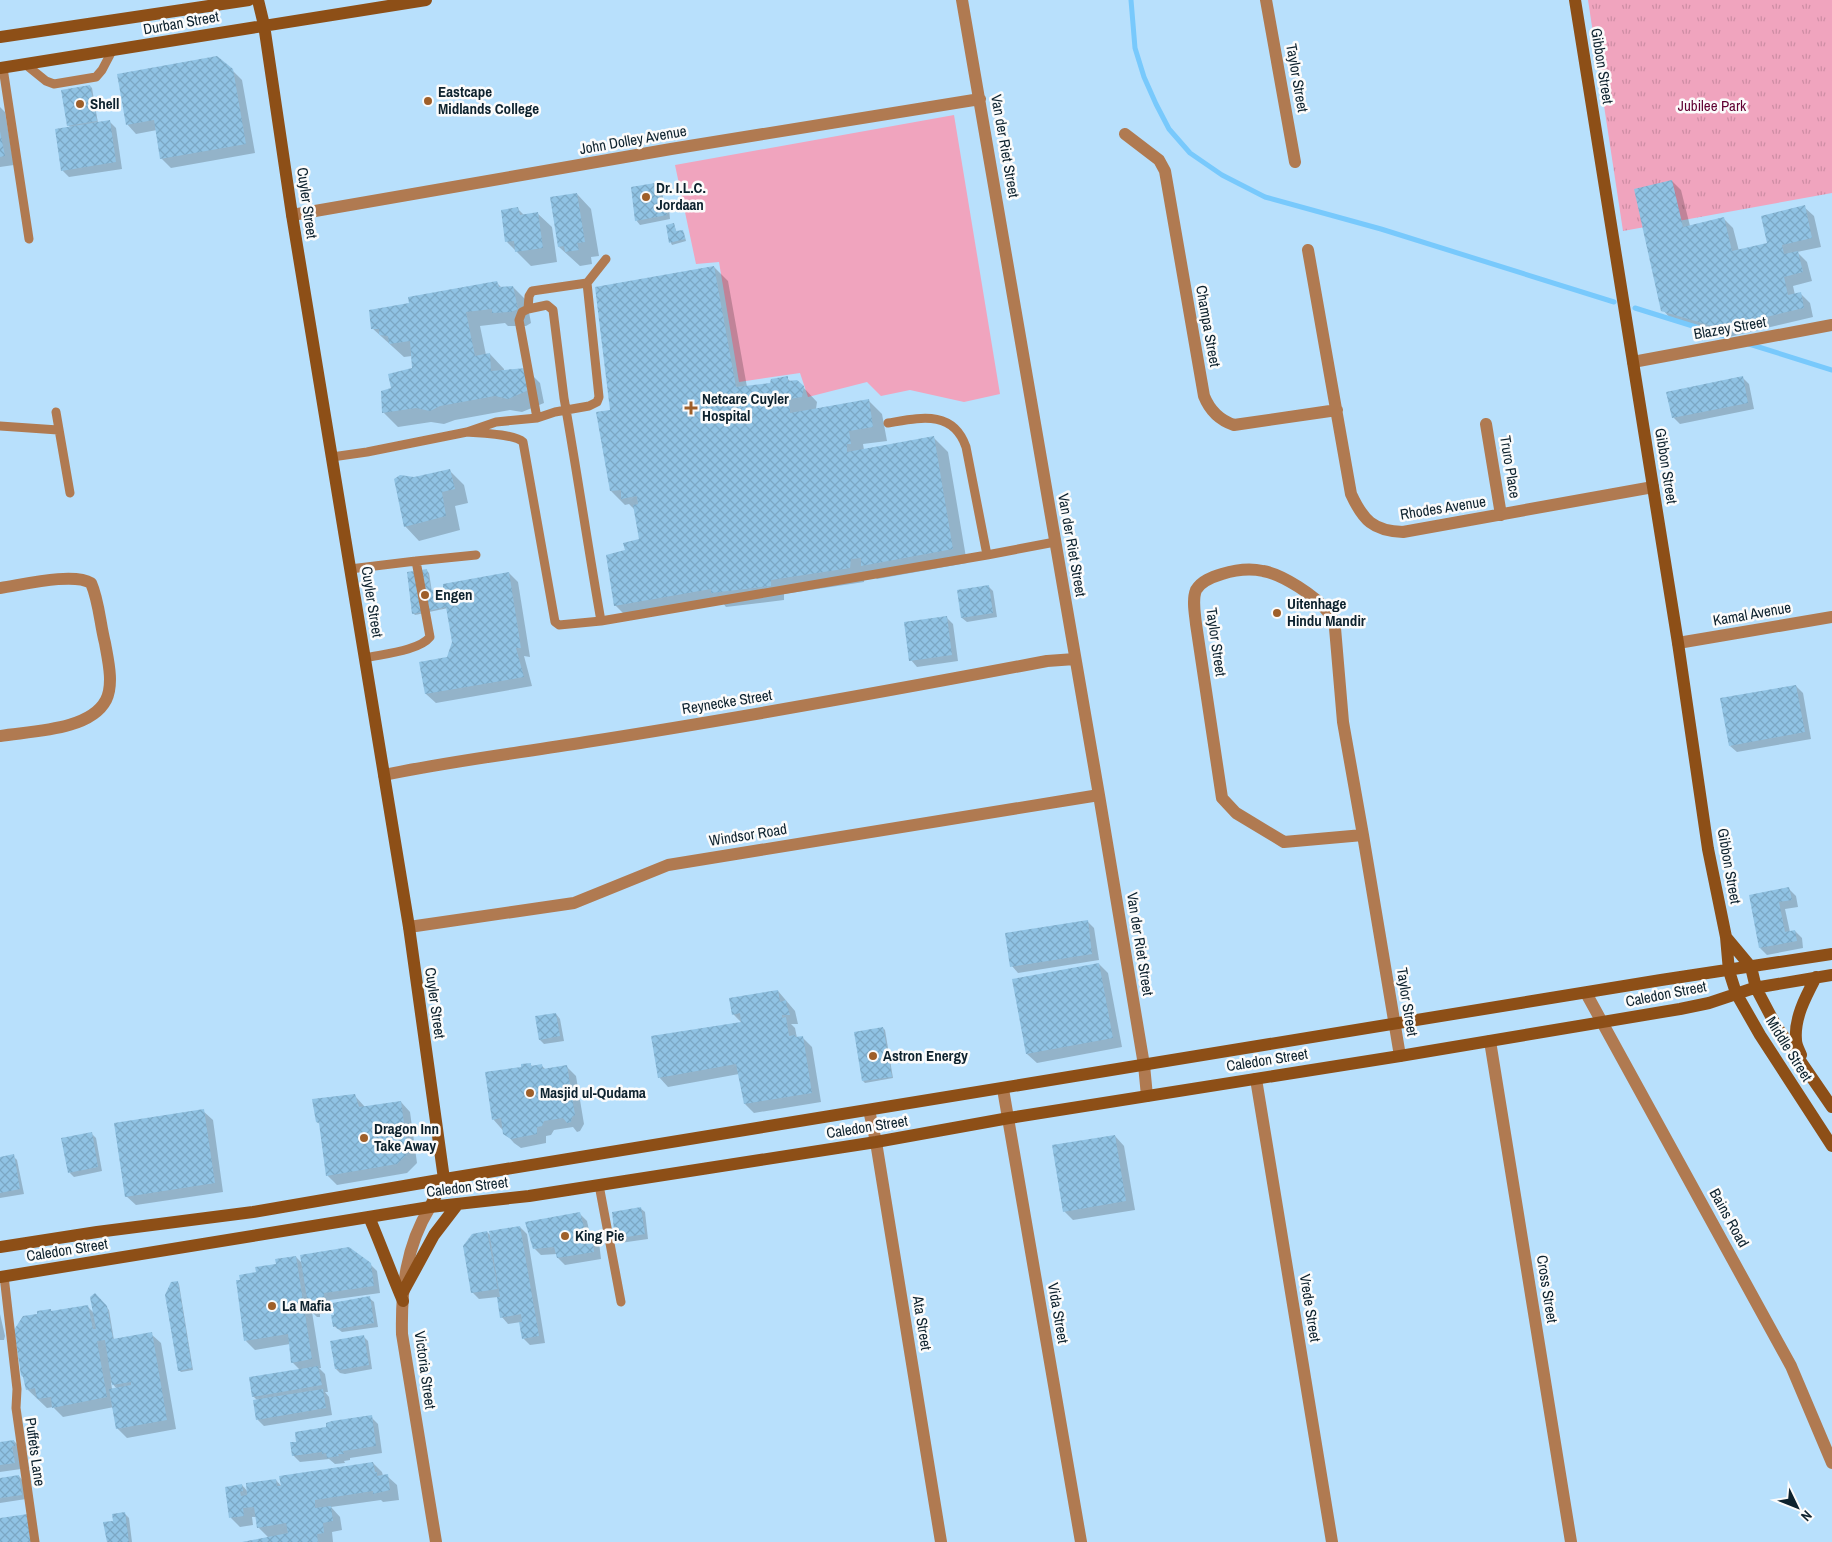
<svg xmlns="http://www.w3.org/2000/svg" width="1832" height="1542" viewBox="0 0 1832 1542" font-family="'Archivo Narrow',sans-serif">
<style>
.green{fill:#f0a4be}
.park{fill:url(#park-tufts)}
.shadow{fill:#0003;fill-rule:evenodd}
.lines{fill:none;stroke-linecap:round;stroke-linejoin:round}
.stream{stroke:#78c9fc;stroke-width:5}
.building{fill:url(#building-cross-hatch)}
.lane{stroke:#b07a51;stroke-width:9}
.street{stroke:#b07a51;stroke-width:12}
.secondary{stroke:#8d4f17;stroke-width:12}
.poi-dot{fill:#9f5f29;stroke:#fbfbfb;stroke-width:2}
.labels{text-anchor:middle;stroke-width:5;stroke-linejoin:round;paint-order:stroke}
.street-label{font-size:15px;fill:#0d222e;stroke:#fbfbfb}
.poi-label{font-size:15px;font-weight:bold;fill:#0d222e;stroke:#fbfbfb;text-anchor:start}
.park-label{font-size:15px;fill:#600032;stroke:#fbfbfb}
</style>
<defs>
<pattern id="park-tufts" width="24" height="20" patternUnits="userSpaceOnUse" patternTransform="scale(1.25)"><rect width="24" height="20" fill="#f0a4be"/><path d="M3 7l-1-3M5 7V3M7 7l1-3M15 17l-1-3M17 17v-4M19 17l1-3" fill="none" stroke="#cd8da4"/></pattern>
<pattern id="building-cross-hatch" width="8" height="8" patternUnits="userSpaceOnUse" patternTransform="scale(1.25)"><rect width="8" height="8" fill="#90c3e4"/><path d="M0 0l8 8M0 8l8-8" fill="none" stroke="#7ba7c4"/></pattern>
</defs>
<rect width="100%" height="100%" fill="#b8e0fc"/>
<path class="green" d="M954 115 1000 394 964 402 910 390 881 396 867 382 808 397 800 373 739 382 719 262 696 264 675 165Z"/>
<path class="park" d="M1588 0H1832V193L1623 231Z"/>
<path class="shadow" d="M232 70 242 80 255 153 171 168 162 159 157 130 136 134 127 124Z
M90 86 92 88 98 123 109 121 116 128 122 169 69 177 62 170 70 127 68 125Z
M0 107 5 112 14 165 0 167Z
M1672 181 1681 190 1690 226 1724 219 1733 228 1739 251 1769 244 1804 207 1814 216 1821 247 1797 252 1807 262 1812 281 1793 286 1795 295 1800 293 1810 303 1813 317 1729 337 1672 320 1663 310Z
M654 184 663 196V205L669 209 670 219 640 225 636 220Z
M577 194 591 209 599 256 591 257 592 264 580 266 559 247Z
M518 209 524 215 537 213 552 227 557 262 531 266 507 242Z
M674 225 677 233 682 232 684 233 686 241 672 245 671 243 668 226Z
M714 267 728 281 747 387 771 384 787 378 791 382 803 387 817 402 816 409 868 400 882 414 887 441 863 444 864 450 934 438 948 452 967 563 877 579 869 572 865 573 864 582 784 594V600L726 607 723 603 629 619 615 605 626 551 641 540 636 511 629 504 625 505 611 491V411Z
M497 283 502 288 513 287 527 301 531 323 526 326H508L505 323 480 326 486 355 490 354 504 369V371L526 369 540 383 544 403 522 412 510 410 455 420 444 424 431 422 398 427 383 412 392 389 414 369 412 356 404 357 372 328 410 304Z
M1743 378 1749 384 1754 409 1680 424 1673 417Z
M450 471 464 485 468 503 455 506 460 530 419 541 405 526 414 479Z
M427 571 429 573 432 592 509 573 518 582 530 657 524 656 532 686 436 703 426 694 421 663 448 658 453 642 448 608 415 615 413 613Z
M988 586 993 591 997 617 967 622 962 618Z
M946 617 953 624 958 661 917 667 911 660Z
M1796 686 1803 693 1811 739 1737 752 1730 746Z
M1789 889 1796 896 1798 907 1785 909 1790 932 1795 931 1802 938 1803 948 1767 955 1760 948 1751 896Z
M1087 921 1094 928 1099 960 1018 973 1012 966Z
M1099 964 1108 973 1122 1047 1037 1063 1027 1054 1014 980Z
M778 991 795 1011 798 1024H791L795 1028 797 1038 802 1037 812 1047 821 1102 754 1113 745 1104 739 1074 668 1087 659 1077 742 1023 733 1014Z
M556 1014 560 1019 564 1041 544 1044 540 1040Z
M883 1028 885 1030 893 1078 865 1083 863 1081Z
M531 1065 533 1067 542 1066 546 1070 567 1067 576 1076 584 1124 580 1131 577 1132 573 1127 554 1130 551 1135 546 1136V1143L521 1148 514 1143 493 1119 522 1068Z
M355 1096 365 1107 401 1102 410 1112 417 1163 407 1173 337 1185 327 1175 321 1125 317 1122Z
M203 1111 213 1120 223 1192 136 1205 126 1196Z
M91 1133 96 1138 102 1171 74 1177 69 1172Z
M1115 1136 1124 1146 1135 1210 1073 1220 1064 1211Z
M13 1156 17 1160 24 1194 0 1198V1158Z
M640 1208 645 1212 648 1239 620 1243 616 1238Z
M580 1214 587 1221 590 1235H592L599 1242 601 1259 565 1265 558 1258 557 1254 541 1255 534 1248Z
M520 1227 527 1234 545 1343 530 1345 523 1338 521 1322 508 1324 502 1317 498 1297 479 1299 472 1292 487 1232 491 1236Z
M296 1257 302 1263 370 1264 377 1271 380 1293 330 1300 332 1312 320 1314V1317H317L312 1312 321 1368H319L325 1374 328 1392H325L329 1397 332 1415 264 1426 257 1419 258 1401 253 1396 300 1370 292 1362 290 1344 255 1350 246 1341 258 1273Z
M177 1282 179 1284 193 1370 181 1372 179 1370Z
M95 1295 109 1310 114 1340 151 1334 161 1343 176 1429 127 1438 117 1428 114 1407 63 1417 53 1407 47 1408 27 1389 39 1315 50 1310 53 1312 87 1306 94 1313ZM111 1382 117 1389H112Z
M369 1298 374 1302 378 1327 342 1332 334 1326Z
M0 1314 5 1336 4 1340H0Z
M363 1336 368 1341 372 1369 345 1374 340 1373 336 1369Z
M371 1417 378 1424 382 1453 350 1458V1460L344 1461 345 1463 335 1464 329 1459 300 1462 293 1455 298 1443 328 1428Z
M14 1441 21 1448V1469L0 1472V1443Z
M373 1463 382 1472 383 1476H387L397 1485 399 1500 383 1502 381 1500 331 1507 340 1517 342 1530 332 1532 333 1542H243L269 1538 258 1527 257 1517H252L253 1525 240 1527 231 1518 242 1485 248 1492 276 1480 282 1487Z
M19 1476 23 1481 26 1499 0 1503V1479Z
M124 1513 129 1518 132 1542H108L114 1522Z"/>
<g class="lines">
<path class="stream" d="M1131 0 1135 48 1144 77 1156 104 1169 129 1190 153 1222 175 1265 197 1381 229 1614 302
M1635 308 1728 337
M1749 344 1832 370"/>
</g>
<path class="building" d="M217 56 233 69 246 144 160 159 154 120 126 125 117 74Z
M90 85 97 121 67 126 61 90Z
M110 120 116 162 61 171 55 129Z
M0 131 5 156 0 157Z
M1672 180 1683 227 1724 217 1732 251 1767 243 1761 216 1805 205 1812 238 1782 245 1784 254 1798 251 1803 272 1784 277 1788 295 1801 292 1804 308 1719 328 1661 311 1634 189Z
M655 183 656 191H659L660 204 665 203 667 215 635 221 631 187Z
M577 193 585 242 577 243 579 250 565 252 564 246 558 247 550 197Z
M518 207 520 215 538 212 543 248 515 252 514 241 505 242 501 210Z
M674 223 676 231 683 230 685 239 669 243 666 225Z
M714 266 736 387 770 383 771 379 788 376V381L797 380 804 386 802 397 789 399 790 413 869 399 873 427 849 431 851 444H847V452L934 436 953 549 861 566V558L851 559 850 568 771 580V586L711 593V589L614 606 606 555 625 550 623 543 639 539 633 505 638 504 637 496 621 499V490L610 491 596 412 610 410 595 287Z
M497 281 499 287 513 286 518 309 511 312 492 313V309L466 312 475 356 490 353 491 371 527 368 531 389 508 399 495 396 440 406 430 411 416 408 382 413 381 391 391 388 388 374 412 368 410 341 389 344 388 336 379 335V329H371L369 310 409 303 408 297Z
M1743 376 1748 403 1672 418 1666 392Z
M450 469 455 489 442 492 446 516 404 527 394 479 400 475 414 477Z
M427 569 431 590 443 589V584L509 572 521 648H516L524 677 425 694 419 662 447 657 452 642 446 607 412 614 407 572Z
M989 585 993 613 961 618 957 590Z
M947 616 952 655 909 661 904 622Z
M1796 685 1805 732 1729 746 1720 698Z
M1789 887 1792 900 1779 902 1785 932 1795 930 1797 941 1759 948 1749 895Z
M1088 920 1092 954 1010 967 1005 933Z
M1099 963 1113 1038 1026 1054 1012 979Z
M778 990 780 1002 786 1000 787 1007 788 1008 790 1015H782V1018L786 1017 789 1036 795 1035V1037L803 1036 812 1093 744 1104 736 1064 658 1078 651 1036 741 1022 740 1013 732 1015 729 998Z
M556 1013 560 1036 539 1040 535 1016Z
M883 1027 892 1077 862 1081 854 1032Z
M531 1063V1066L542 1064 543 1069 567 1065 575 1115 572 1117 571 1122 567 1123 563 1118 544 1121 542 1126 537 1127V1134L511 1139 503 1134 501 1118 492 1120 485 1072 521 1067V1064Z
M355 1094 359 1107 401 1101 408 1153 397 1164 326 1176 319 1123 316 1122 312 1099Z
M204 1109 215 1183 125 1197 114 1123Z
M92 1132 98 1167 68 1173 61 1138Z
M1115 1135 1126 1201 1063 1212 1052 1145Z
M14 1154 20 1189 0 1193V1157Z
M641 1207 645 1234 615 1239 612 1212Z
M580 1212 586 1235 592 1233 594 1252 557 1258 554 1247 533 1249 525 1222Z
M520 1226 539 1336 522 1339 519 1322H522L521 1314 500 1318 497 1297H500L489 1231Z
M487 1231 498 1289 471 1293 463 1246 472 1234Z
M349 1247 371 1263 374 1286 324 1293 325 1305 314 1307V1310L309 1311 300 1255Z
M296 1256 312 1359 291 1363 288 1334 244 1341 236 1280H240L239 1275 256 1272 255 1267 276 1264 275 1259Z
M178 1281 192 1368 178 1371 165 1295 171 1282Z
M95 1293 107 1306 113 1339 152 1332 167 1420 116 1429 109 1389 131 1385V1382L112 1385 105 1340 97 1341 107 1397 52 1408 51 1397 37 1399 35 1388 26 1390 23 1377 21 1375 14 1330 23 1316 37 1314V1311L51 1309V1311L88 1305 93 1329H96L90 1297Z
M370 1296 374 1323 337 1329 336 1326 333 1327 331 1315H334L332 1303Z
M364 1335 369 1365 339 1370V1369H335L330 1341Z
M318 1366 322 1385 252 1397 249 1377Z
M323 1389 326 1408 256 1420 253 1400Z
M372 1415 376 1446 343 1451 344 1454H338L339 1456 327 1458 326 1453 322 1454V1452L292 1456 290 1442H296L295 1432 326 1427V1423L332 1421Z
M14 1440 15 1446H12L15 1463 0 1465V1442Z
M373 1462 375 1472H377V1476L388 1474 390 1490 373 1494V1491L315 1500V1508L331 1506 333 1521 323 1523 324 1533 317 1534 318 1542H242L288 1533 286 1523 257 1528 254 1507 243 1508 244 1516 229 1518 225 1487 242 1484 243 1491 240 1492 241 1496 247 1495 246 1483 276 1479 277 1486H281L279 1476Z
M19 1475 22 1495 0 1498V1478Z
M125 1512 129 1542H107L103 1522 113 1521 112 1514Z
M28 1514 31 1542H0V1518Z"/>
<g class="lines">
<path class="lane" d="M25 64 46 81 54 84 96 77 102 70 112 51
M3 68 29 239
M587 283 606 259
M528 309 522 312 519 320 537 418
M56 412 70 493
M0 426 58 430
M332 457 367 452 467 432 496 422 537 418 555 412 589 406 597 402 599 397 587 283 532 291 529 296 528 309 547 305 553 310 564 398C577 472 588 547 601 621L559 625 555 622 523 442C515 434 480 433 467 432
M987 555 1055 542
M350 569 416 561
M601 621 987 555 966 447C953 409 919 418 888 423
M365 658C382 654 419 651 430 637L416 561 476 555
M599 1185 621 1302
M4 1276 17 1389 16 1408 35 1542"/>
<path class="street" d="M962 0 1099 795 1144 1065 1147 1096
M1266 0 1295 162
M1125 134 1159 160 1165 171 1204 396C1210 411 1219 420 1234 425L1337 410
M292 215 671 149 980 99
M1308 250 1351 494C1363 520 1373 531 1403 532L1653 487
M1633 362 1832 325
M1486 424 1501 515
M0 588C22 585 73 572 91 583 99 601 100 624 105 643 108 660 114 684 106 700 90 731 30 731 0 736
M1678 643 1832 617
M384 775C451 761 518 753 586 742 740 718 894 690 1047 661L1075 659
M1363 835 1284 842 1236 813 1222 798 1196 624C1195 614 1192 600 1196 590 1201 581 1212 577 1222 574 1235 570 1249 568 1263 571 1282 574 1316 596 1327 611 1332 616 1334 622 1335 628L1343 722 1363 835 1400 1056
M409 927 574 903 668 865 1099 795
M1586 993 1791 1366 1832 1463
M1490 1041 1571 1542
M1256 1079 1332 1542
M1003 1089 1081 1542
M869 1110 876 1142 941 1542
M430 1207C406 1246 401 1289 402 1334L436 1542"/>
<path class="secondary" d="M258 0 264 25 292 215 409 927 444 1179 430 1207
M1575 0 1678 643 1708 849 1726 937 1729 971 1736 993 1760 1035 1832 1146
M0 37 249 0
M0 68 426 0
M1726 937 1751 967 1756 988 1775 1024 1832 1107
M1801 1055C1799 1050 1796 1045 1796 1040 1794 1018 1806 996 1816 977
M369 1217C381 1245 391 1273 403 1301
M0 1247 97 1232 253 1212 439 1180 1661 980 1832 954
M0 1277 430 1207 529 1196 876 1142 1009 1118 1400 1056 1680 1009 1709 1003 1754 988 1832 975
M403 1292 434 1235 457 1205"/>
</g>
<g class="poi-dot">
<circle cx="428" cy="101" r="5"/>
<circle cx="80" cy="104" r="5"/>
<circle cx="646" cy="197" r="5"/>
<path d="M688.5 400.5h5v5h5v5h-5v5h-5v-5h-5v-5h5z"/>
<circle cx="425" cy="595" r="5"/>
<circle cx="1277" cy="613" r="5"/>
<circle cx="873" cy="1056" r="5"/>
<circle cx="530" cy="1093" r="5"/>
<circle cx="364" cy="1138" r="5"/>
<circle cx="565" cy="1236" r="5"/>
<circle cx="272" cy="1306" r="5"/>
</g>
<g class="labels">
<g class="street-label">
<text transform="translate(181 23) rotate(-10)" y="5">Durban Street</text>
<text transform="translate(1602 66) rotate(81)" y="5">Gibbon Street</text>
<text transform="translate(1297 78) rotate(80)" y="5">Taylor Street</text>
<text transform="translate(633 140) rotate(-10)" y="5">John Dolley Avenue</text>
<text transform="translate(1005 146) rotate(80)" y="5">Van der Riet Street</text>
<text transform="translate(307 203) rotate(82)" y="5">Cuyler Street</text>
<text transform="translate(1208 326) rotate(80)" y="5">Champa Street</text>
<text transform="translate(1730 328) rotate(-10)" y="5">Blazey Street</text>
<text transform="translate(1666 466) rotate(81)" y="5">Gibbon Street</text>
<text transform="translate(1510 467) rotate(81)" y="5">Truro Place</text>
<text transform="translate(1443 508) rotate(-9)" y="5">Rhodes Avenue</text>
<text transform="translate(1072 545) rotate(80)" y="5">Van der Riet Street</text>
<text transform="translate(372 602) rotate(81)" y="5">Cuyler Street</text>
<text transform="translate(1752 614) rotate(-10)" y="5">Kamal Avenue</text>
<text transform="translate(1216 642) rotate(82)" y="5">Taylor Street</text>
<text transform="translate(727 702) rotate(-9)" y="5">Reynecke Street</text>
<text transform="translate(748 835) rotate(-9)" y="5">Windsor Road</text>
<text transform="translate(1729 866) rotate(80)" y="5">Gibbon Street</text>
<text transform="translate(1140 944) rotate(81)" y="5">Van der Riet Street</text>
<text transform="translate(1666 994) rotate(-11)" y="5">Caledon Street</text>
<text transform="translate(1407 1002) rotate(81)" y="5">Taylor Street</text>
<text transform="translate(435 1003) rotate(82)" y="5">Cuyler Street</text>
<text transform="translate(1789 1049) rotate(58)" y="5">Middle Street</text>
<text transform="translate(1267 1060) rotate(-9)" y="5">Caledon Street</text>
<text transform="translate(867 1127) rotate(-9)" y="5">Caledon Street</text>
<text transform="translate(467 1187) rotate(-7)" y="5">Caledon Street</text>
<text transform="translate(1729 1218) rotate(61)" y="5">Bains Road</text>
<text transform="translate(67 1250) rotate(-9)" y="5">Caledon Street</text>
<text transform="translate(1547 1289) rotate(81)" y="5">Cross Street</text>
<text transform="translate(1310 1308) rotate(81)" y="5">Vrede Street</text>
<text transform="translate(1058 1313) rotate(80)" y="5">Vida Street</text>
<text transform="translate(922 1323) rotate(81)" y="5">Ata Street</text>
<text transform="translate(425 1370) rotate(82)" y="5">Victoria Street</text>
<text transform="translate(35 1452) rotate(82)" y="5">Puffets Lane</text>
</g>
<g class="poi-label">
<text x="438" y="97">Eastcape<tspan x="438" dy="17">Midlands College</tspan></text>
<text x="90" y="109">Shell</text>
<text x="656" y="193">Dr. I.L.C.<tspan x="656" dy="17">Jordaan</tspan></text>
<text x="702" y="404">Netcare Cuyler<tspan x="702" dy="17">Hospital</tspan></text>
<text x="435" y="600">Engen</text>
<text x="1287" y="609">Uitenhage<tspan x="1287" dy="17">Hindu Mandir</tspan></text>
<text x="883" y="1061">Astron Energy</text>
<text x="540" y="1098">Masjid ul-Qudama</text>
<text x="374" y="1134">Dragon Inn<tspan x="374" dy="17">Take Away</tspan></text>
<text x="575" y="1241">King Pie</text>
<text x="282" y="1311">La Mafia</text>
</g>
<g class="park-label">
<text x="1712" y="111">Jubilee Park</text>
</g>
</g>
<g transform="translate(1797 1507) rotate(133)" stroke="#fbfbfb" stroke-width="4" paint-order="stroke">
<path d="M0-4L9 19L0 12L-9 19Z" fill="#0d222e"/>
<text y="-8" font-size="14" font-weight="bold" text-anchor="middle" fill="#0d222e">N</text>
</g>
</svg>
